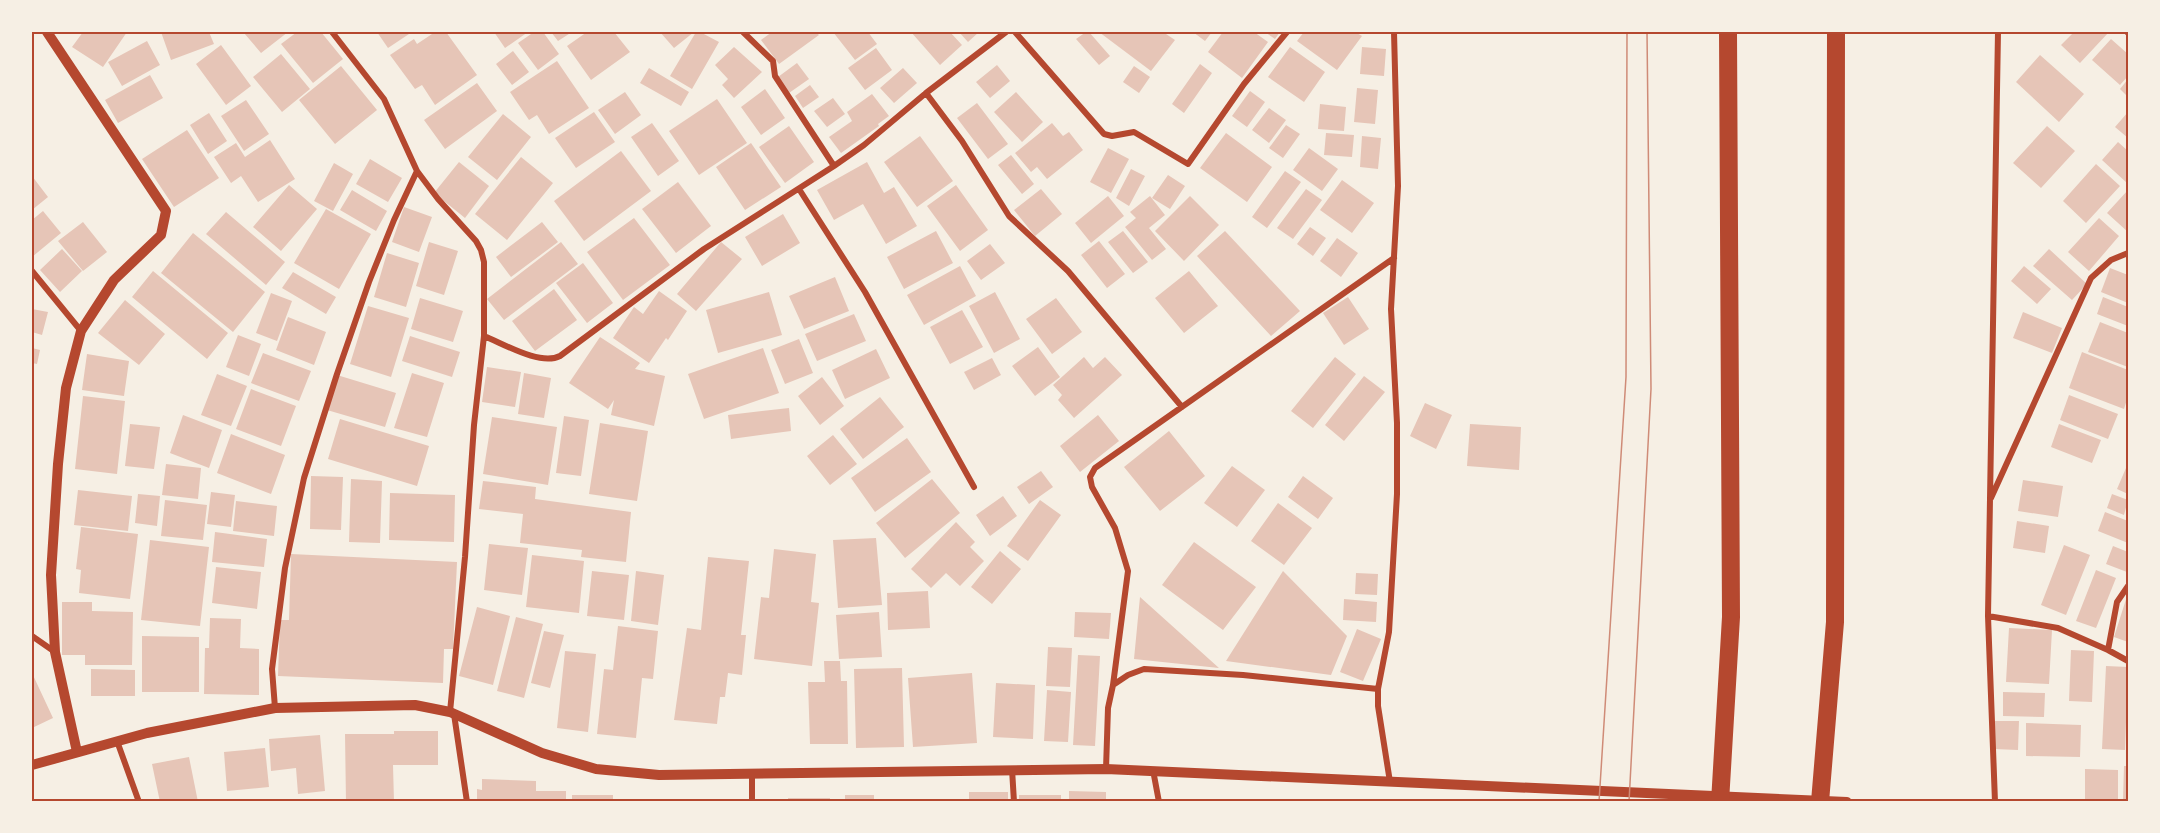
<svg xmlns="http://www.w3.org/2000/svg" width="2160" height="833" viewBox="0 0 2160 833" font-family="'Asap Condensed',sans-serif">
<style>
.building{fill:#e6c5b7}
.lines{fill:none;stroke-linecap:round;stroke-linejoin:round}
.minor{stroke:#b5482f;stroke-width:6}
.tertiary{stroke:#b5482f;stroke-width:10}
.motorway{stroke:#b5482f;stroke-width:18}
.tram{stroke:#cf8b77;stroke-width:1.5}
.neatline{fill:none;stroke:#b5482f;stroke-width:2}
</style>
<rect width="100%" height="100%" fill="#f6efe4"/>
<path class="building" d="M83 32H127L103 67 72 47Z
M161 32H209L214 44 171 60Z
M246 32H288L261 53 244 33Z
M297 32H321L343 59 313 83 281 44Z
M377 32H412L388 48Z
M435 32H446L477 75 435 105 422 85 415 89 390 55 414 39 417 44Z
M494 32H528L505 48Z
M534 32H543L559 54 538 70 518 43Z
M551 32H572L558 41Z
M587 32H614L630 52 591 80 567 46Z
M660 32H694L674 48Z
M696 32H700L719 42 692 89 670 76Z
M772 32H816L819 35 779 64 761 40Z
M833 32H868L877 44 855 60Z
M911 32H950L962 45 940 65Z
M959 32H979L968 42Z
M1086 32H1089L1110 56 1099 65 1076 39Z
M1099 32H1163L1175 40 1151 71Z
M1193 32H1212L1205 41Z
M1223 32H1254L1268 42 1242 78 1208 52Z
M1265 32H1280L1275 39Z
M1304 32H1355L1362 36 1337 70 1297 41Z
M2074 32H2109L2080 63 2061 45Z
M2111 39 2128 54V76L2120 85 2092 60Z
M147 41 160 65 122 86 108 62Z
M221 45 251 86 226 105 196 64Z
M734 47 762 72 734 98 722 85 728 79 715 65Z
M1290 47 1325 72 1304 102 1268 77Z
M1362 47 1386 49 1384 76 1360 74Z
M876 48 892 70 865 90 848 68Z
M513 51 529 72 512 85 496 64Z
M281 54 310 89 282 112 253 77Z
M2040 55 2084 94 2059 122 2016 82Z
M557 61 589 108 549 134 537 115 529 120 510 92Z
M797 63 809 79 789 93 778 77Z
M1200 64 1212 73 1184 113 1172 104Z
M997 65 1010 81 990 98 976 82Z
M341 66 377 110 335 144 299 100Z
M1134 66 1150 77 1139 93 1123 82Z
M649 68 689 92 681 106 640 83Z
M903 68 917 83 894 103 880 88Z
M150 75 163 98 118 123 105 100Z
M2128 79V97L2120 89Z
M477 83 497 111 445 149 424 120Z
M810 85 819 97 803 108 795 96Z
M1357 88 1378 90 1375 124 1354 122Z
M765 89 785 118 761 135 741 107Z
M1250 91 1265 102 1247 127 1232 116Z
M625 92 641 115 615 134 598 110Z
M1016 92 1043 122 1022 142 994 112Z
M872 94 889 116 878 124 879 126 841 153 829 137 852 121 847 112Z
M833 98 845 114 827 127 814 111Z
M717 99 747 143 699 175 669 131Z
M246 100 269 134 244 151 221 116Z
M977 103 1008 144 988 159 957 118Z
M1320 104 1346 107 1344 131 1318 129Z
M1269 108 1286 120 1269 143 1252 130Z
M594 112 615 142 576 168 555 138Z
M2128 112V138L2115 127Z
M209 113 227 141 208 154 190 125Z
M503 114 531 137 497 180 468 157Z
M652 123 679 161 658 176 631 137Z
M1052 123 1063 136 1069 132 1083 150 1047 179 1037 167 1031 172 1015 153Z
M1286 125 1300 134 1283 158 1269 148Z
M789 126 814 162 785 183 759 147Z
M2047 126 2075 151 2041 188 2013 163Z
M187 130 219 178 174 207 142 159Z
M1226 133 1272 167 1247 202 1200 168Z
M1326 133 1354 135 1352 157 1324 155Z
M920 136 953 181 917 207 884 162Z
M1362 136 1381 138 1378 169 1360 167Z
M270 140 295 179 258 202 241 176 231 183 214 157 236 143 245 157Z
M2118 142 2128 151V181L2127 183 2102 160Z
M751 143 781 187 745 210 716 167Z
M1108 148 1129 159 1111 193 1090 182Z
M1309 148 1338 169 1322 191 1293 170Z
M621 151 651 191 584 241 554 201Z
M1011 155 1034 184 1022 194 998 165Z
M521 157 553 183 507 240 475 214Z
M370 159 402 178 388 202 356 184Z
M459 162 489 186 465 218 434 193Z
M867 162 884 193 894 187 917 226 886 244 863 204 834 220 817 190Z
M334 163 353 174 333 211 314 201Z
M2096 164 2120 186 2086 223 2063 201Z
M1131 169 1145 176 1129 206 1116 198Z
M1285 171 1301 182 1267 228 1252 217Z
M1168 175 1185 186 1170 209 1152 198Z
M32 176 48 197 32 210Z
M1342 180 1374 203 1352 233 1320 210Z
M678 182 711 226 676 253 642 209Z
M289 185 317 209 281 251 253 227Z
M956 185 988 230 960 251 927 206Z
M1041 189 1062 214 1035 236 1014 210Z
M1306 189 1322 200 1293 239 1277 228Z
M352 190 387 211 376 231 340 210Z
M2128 190V232L2107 213Z
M1108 196 1124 216 1091 243 1075 223Z
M1150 196 1165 215 1149 228 1166 249 1152 260 1125 227 1136 218 1130 212Z
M1190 196 1219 225 1184 261 1155 231Z
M404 207 432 217 419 252 392 242Z
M326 209 371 234 339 289 294 263Z
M43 211 61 233 32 257V220Z
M226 212 285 262 266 285 206 234Z
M783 214 800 243 762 266 745 237Z
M634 218 670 265 623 300 587 252Z
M2099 218 2119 236 2089 271 2068 252Z
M83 222 107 252 83 271 58 241Z
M542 222 558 242 511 277 496 257Z
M1310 227 1326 238 1313 256 1297 244Z
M936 231 953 263 904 289 887 257Z
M1123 231 1148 262 1133 273 1108 242Z
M1225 231 1300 311 1271 336 1197 256Z
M193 233 265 292 233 332 161 273Z
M1337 238 1358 253 1341 277 1320 261Z
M1099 241 1125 274 1107 288 1081 255Z
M429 242 458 251 444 295 416 286Z
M561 242 578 264 504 320 487 299Z
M721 242 742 259 696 311 677 294Z
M990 244 1005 263 981 280 967 261Z
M62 249 82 271 60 292 40 270Z
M2049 249 2087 284 2072 300 2033 266Z
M387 253 419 263 406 307 374 297Z
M583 263 613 303 587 323 556 283Z
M960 266 976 296 924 325 907 295Z
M2024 266 2051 289 2037 304 2011 281Z
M2110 268 2128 275V303L2101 292Z
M153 271 228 333 207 359 132 297Z
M1189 271 1218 306 1184 333 1155 298Z
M293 272 336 297 326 314 282 288Z
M835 277 849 311 804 329 789 296Z
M554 289 577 320 535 351 512 321Z
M659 291 687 311 668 340 666 338 649 363 613 338 634 307 643 314Z
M769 292 782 335 718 353 706 310Z
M995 292 1020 339 994 353 969 306Z
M271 293 292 301 277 341 256 333Z
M1348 297 1369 329 1344 345 1323 313Z
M2103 297 2128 307V326L2097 314Z
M420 298 463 311 453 342 411 329Z
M1056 298 1082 332 1052 354 1026 319Z
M125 300 165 334 139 365 98 333Z
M368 306 409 318 391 377 350 364Z
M32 309 48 312 42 335 32 332Z
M962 310 983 347 950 364 930 327Z
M2023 312 2062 328 2052 353 2013 338Z
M854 314 866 341 817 361 805 334Z
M288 317 326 332 314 365 276 350Z
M2100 322 2128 333V367L2088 352Z
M238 335 261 344 249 376 226 367Z
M410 336 460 352 452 377 402 361Z
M600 337 640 363 635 369 665 376 654 426 611 415 614 400 608 409 569 383Z
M799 339 813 373 785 384 771 350Z
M1038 347 1060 377 1035 396 1012 366Z
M32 348 40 350 37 364 32 363Z
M763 348 779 393 704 419 688 374Z
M876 349 890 378 845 399 832 370Z
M2082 352 2128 370V396L2124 409 2069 388Z
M263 353 311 371 299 401 251 383Z
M87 354 129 361 124 396 82 390Z
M1084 357 1093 368 1105 357 1122 375 1074 418 1058 400 1062 395 1053 385Z
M1335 357 1356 374 1313 428 1291 411Z
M992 358 1001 375 974 390 964 372Z
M487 367 521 372 515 407 482 402Z
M412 373 444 383 427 437 394 428Z
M524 373 551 378 544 418 518 414Z
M217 374 247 386 231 426 201 415Z
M337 375 396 393 385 427 327 410Z
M1364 376 1385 392 1344 441 1325 425Z
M822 377 844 406 820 425 798 396Z
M251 389 296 406 281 446 236 429Z
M2069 395 2118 414 2108 439 2060 420Z
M83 396 125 401 117 474 75 469Z
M880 397 904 427 863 459 840 429Z
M1425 403 1452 415 1436 449 1410 436Z
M789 408 791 431 731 439 728 415Z
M183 415 222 430 209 468 170 453Z
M1098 415 1119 441 1080 472 1060 446Z
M564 416 589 420 581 476 556 473Z
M492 417 557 427 548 485 483 474Z
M340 419 429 446 417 486 328 459Z
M600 423 648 431 637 501 589 494Z
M130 424 160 427 154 469 125 466Z
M1470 424 1521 427 1519 470 1467 466Z
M2059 424 2101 440 2092 463 2051 447Z
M1169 431 1205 476 1160 511 1124 467Z
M231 434 285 455 271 494 217 473Z
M833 435 857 464 830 485 807 456Z
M907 438 931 472 875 512 851 478Z
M166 464 201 468 198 499 162 495Z
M1232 466 1265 490 1237 527 1204 503Z
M2126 468 2128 469V494L2117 489Z
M1041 471 1053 487 1029 504 1017 487Z
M311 476 343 477 341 530 310 529Z
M1303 476 1333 498 1318 519 1288 497Z
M351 479 382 481 380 543 349 542Z
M932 479 960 513 905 558 876 523Z
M2023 480 2063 486 2058 517 2018 511Z
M483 481 536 487 535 499 631 512 626 562 581 557 582 550 520 543 523 514 479 509Z
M78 490 132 496 128 531 74 525Z
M211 492 235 495 231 527 207 524Z
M390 493 455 495 454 542 389 540Z
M138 494 160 496 157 526 135 523Z
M2112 494 2128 500 2124 515 2107 508Z
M1003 496 1017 516 990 536 976 515Z
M165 500 207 505 203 540 161 536Z
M1040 500 1061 515 1028 561 1007 546Z
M236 501 277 506 274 536 233 531Z
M1278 503 1312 528 1284 565 1251 541Z
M2105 512 2128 521V543L2098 531Z
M2017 521 2049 526 2045 553 2013 548Z
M956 522 975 542 970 547 984 561 960 586 946 573 931 588 911 569Z
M81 527 138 534 130 599 79 593 81 570 76 569Z
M215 532 267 539 264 567 212 562Z
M876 538 882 605 838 608 833 540Z
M150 540 209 547 200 626 141 620Z
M1194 542 1256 587 1223 630 1162 585Z
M489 544 528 548 522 595 484 590Z
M2064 545 2090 555 2066 615 2041 605Z
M2113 546 2128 552 2127 572 2106 564Z
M774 549 816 554 811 602 819 603 812 666 754 659 761 597 769 598Z
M1000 551 1021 569 992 604 971 587Z
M291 554 457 562 453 649H444L443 683 278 676 280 620H289Z
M532 555 584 561 579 613 526 607Z
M708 557 749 561 741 635H746L742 675 728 673 725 697H720L717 724 674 720 687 628 701 630Z
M216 567 261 572 257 609 212 603Z
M2096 570 2116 578 2096 628 2076 621Z
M592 571 629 575 624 620 587 616Z
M636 571 664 575 658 625 631 621Z
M1283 571 1347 636 1331 675 1226 661Z
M1356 573 1378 574 1377 595 1355 594Z
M928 591 930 628 888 630 887 593Z
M2128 593V642L2114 637Z
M1140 597 1219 668 1134 659Z
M1344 599 1377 602 1376 622 1343 620Z
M62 602H92V611L133 612 132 665H85V655H62Z
M477 607 510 616 493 685 459 676Z
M879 612 882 657 839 659 836 615Z
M1075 612 1111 613 1109 639 1074 637Z
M516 617 543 624 524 698 497 691Z
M210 618 241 619 240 648 259 649V695L204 694 205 648H209Z
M618 626 658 631 653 679 642 678 636 738 597 734 604 669 613 670Z
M2009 628 2052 630 2049 684 2006 682Z
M1357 629 1381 639 1363 681 1340 672Z
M544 631 564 635 550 688 531 683Z
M142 636 199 637V692H142Z
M1048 647 1072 648 1070 687 1046 686Z
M2071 650 2094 651 2092 702 2069 701Z
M565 651 596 654 588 732 557 728Z
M1078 655 1100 656 1095 746 1073 745Z
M824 661H840L841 681H847L848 744H810L808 682H825Z
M2106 666 2128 667 2125 750 2102 749Z
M902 668 904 747 856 748 854 669Z
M91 669 135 670V696H91Z
M32 673 53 718 32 728Z
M972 673 977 743 913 747 908 678Z
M996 683 1035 685 1033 739 993 737Z
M1047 690 1071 692 1068 742 1044 741Z
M2003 692 2045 693 2044 717 2003 716Z
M1995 721H2019L2018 750 1994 749Z
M2026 723 2081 725 2080 757 2026 756Z
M394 731H438V765H393L394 802H346L345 734H394Z
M320 735 325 791 298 794 296 768 271 771 269 739Z
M265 748 269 787 227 791 224 752Z
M189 757 198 802H160L152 764Z
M2124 766H2128V800H2123Z
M2085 769 2118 770V800L2085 799Z
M482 779 536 781V791H566V802H477V789L482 790Z
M1069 791 1106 792V802H1069Z
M969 792H1008V802H969Z
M572 795H613V802H572Z
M845 795H874V802H845Z
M1019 795H1061V802H1019Z
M788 798H830V802H788Z"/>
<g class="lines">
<path class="minor" d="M332 32 384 99 417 171 438 199 476 241 481 250 484 262V336L474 425 465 557 450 712
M743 32 773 61 775 76 834 166
M1015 32 1104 134 1112 136 1134 132 1188 164 1244 84 1287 32
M2127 32 2128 33
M926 93 962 141 1009 216 1068 271 1182 407
M799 189 865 292 974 487
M32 271 81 331
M484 336C504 344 540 366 560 356L704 249 834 166 864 145 926 93 1006 32
M1991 498 2091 278 2111 260 2128 253
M1988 616 2058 628 2108 650 2128 661
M32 636 55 652
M2108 650 2117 602 2128 586
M1113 685 1128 571 1115 528 1092 487 1090 477 1095 468 1394 258
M275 708 272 669 285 568 304 478 337 374 369 282 394 220 417 171
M454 714 467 802
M117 741 139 802
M1012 769 1014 802
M1106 769 1108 708 1113 685 1128 675 1144 669 1243 675 1378 689
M1153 770 1159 802
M752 775V802
M1390 782 1378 706V689L1389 632 1397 494V423L1391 309 1398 186 1394 32
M1995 802 1988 616 1998 32"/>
<path class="tertiary" d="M47 32 166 211 161 235 114 280 81 331 66 388 58 464 51 575 55 652 77 752
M32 765 147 733 275 708 415 705 450 712 542 753 596 769 659 775 1106 769 1847 802"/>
<path class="motorway" d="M1720 802 1731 617 1728 32
M1820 802 1835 622 1836 32"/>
<path class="tram" d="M1599 802 1626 377 1627 32
M1629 802 1651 389 1647 32"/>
</g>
<rect width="2160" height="833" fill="none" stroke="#f6efe4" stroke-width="66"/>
<rect x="33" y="33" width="2094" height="767" class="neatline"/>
</svg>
